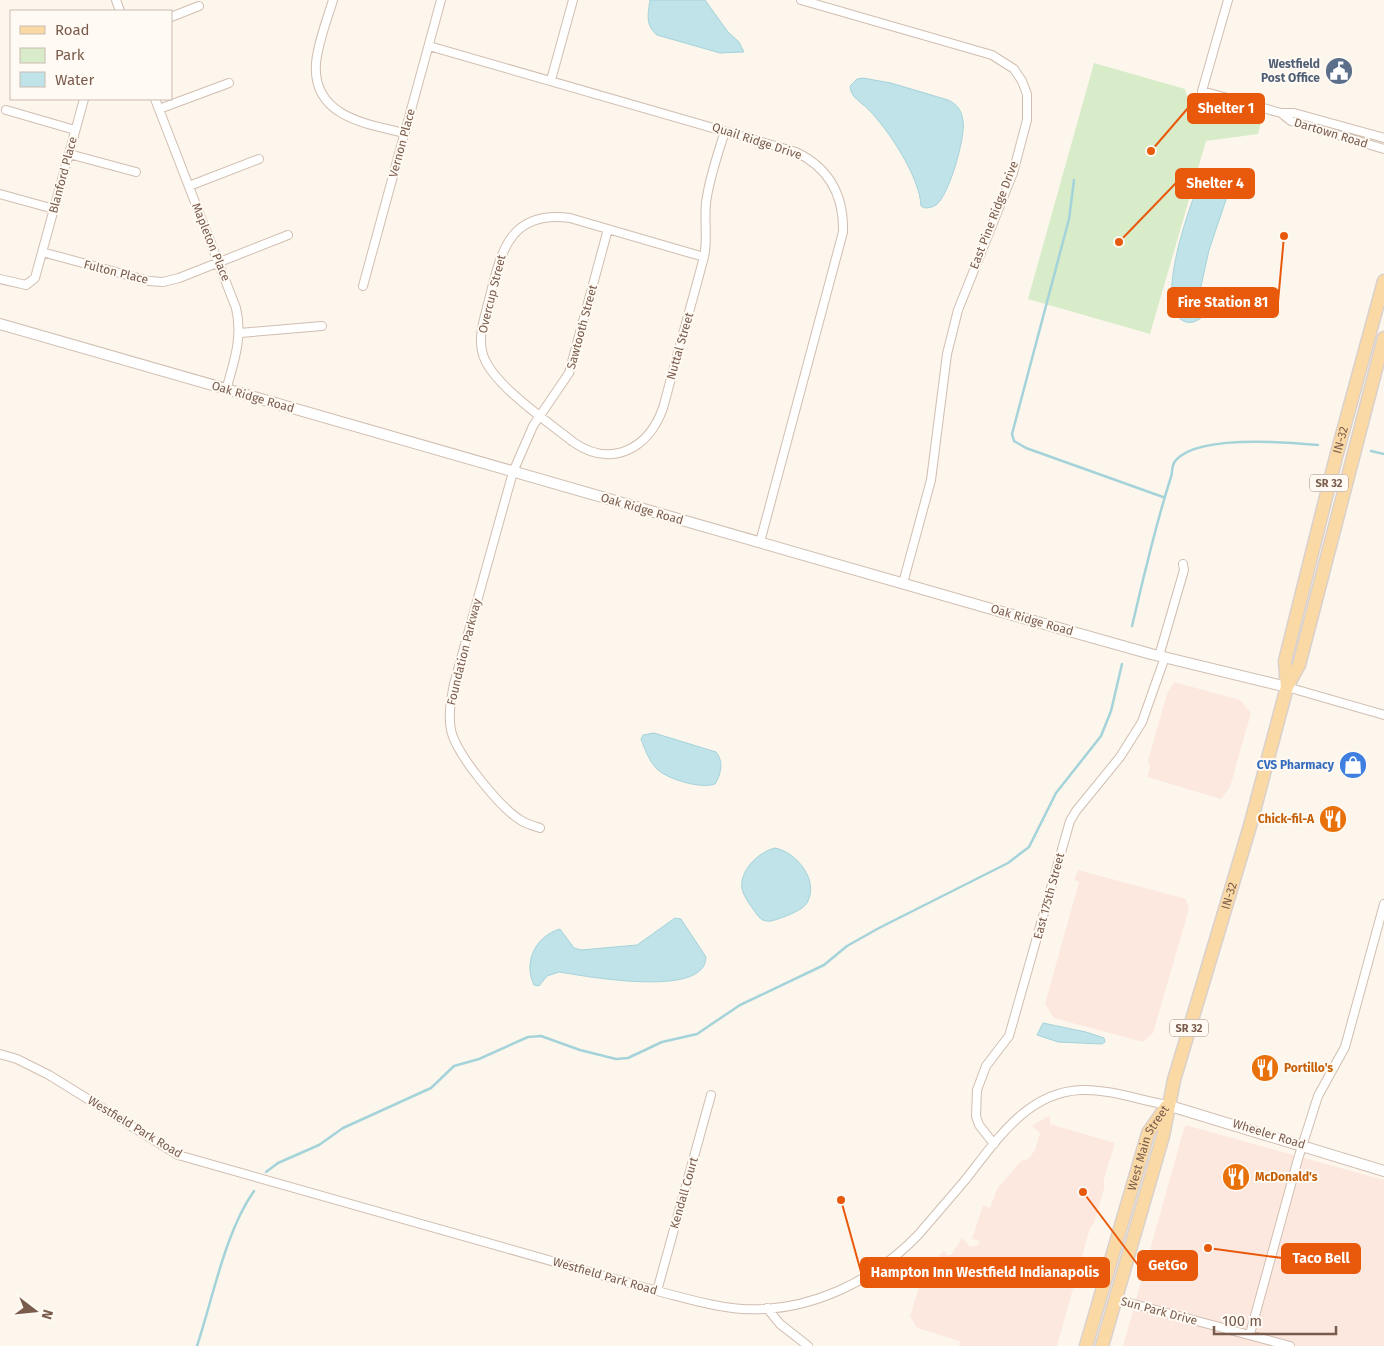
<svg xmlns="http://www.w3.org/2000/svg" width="1384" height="1346" viewBox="0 0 1384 1346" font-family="'Fira Sans',sans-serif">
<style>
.commercial{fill:#fde8e0}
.green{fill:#d8ecc9}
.water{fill:#bfe3e8;stroke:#a5d3da}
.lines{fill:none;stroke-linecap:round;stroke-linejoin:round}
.stream{stroke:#a5d3da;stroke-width:2.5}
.minor-casing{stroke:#d1beb0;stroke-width:10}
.tertiary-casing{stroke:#d1beb0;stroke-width:12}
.primary-casing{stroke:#dad1cd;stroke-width:15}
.minor{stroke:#fff;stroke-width:8}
.tertiary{stroke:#fff;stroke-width:10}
.primary{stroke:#fbd9a5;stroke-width:12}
.labels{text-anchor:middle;stroke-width:4;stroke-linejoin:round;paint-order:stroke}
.shield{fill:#fffaf3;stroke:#a28b7f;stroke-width:1}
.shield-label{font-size:11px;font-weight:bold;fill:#7a5c4d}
.service-label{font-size:12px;font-weight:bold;fill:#4e5e75;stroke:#fffaf3;text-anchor:end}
.street-label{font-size:12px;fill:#7a5c4d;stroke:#fffaf3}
.shop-label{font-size:12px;font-weight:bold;fill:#366cbe;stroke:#fffaf3;text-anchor:end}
.food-label{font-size:12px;font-weight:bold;fill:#c56008;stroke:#fffaf3;text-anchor:start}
.leader{fill:none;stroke:#e8590c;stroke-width:2}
.callout-dot{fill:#e8590c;stroke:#fffaf3;stroke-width:2}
.callout{fill:#e8590c;stroke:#e8590c;stroke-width:2}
.callout-label{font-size:14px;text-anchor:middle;font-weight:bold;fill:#fff}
</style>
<rect width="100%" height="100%" fill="#fdf6ec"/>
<path class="commercial" d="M1174 682 1240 700 1251 713 1230 787 1221 799 1147 777 1150 768 1148 760 1167 694Z
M1078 870 1186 899 1189 909 1153 1033 1143 1042 1054 1018 1045 1004 1079 882 1074 880Z
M1050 1115V1124L1115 1143 1104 1179V1189L1094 1223 1090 1228 1057 1346H959L960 1341 917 1328 910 1316 925 1269 944 1251 947 1255H951L962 1238 970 1247 978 1245 980 1241 972 1239 983 1205 990 1208 997 1189 1021 1161 1028 1159 1035 1150 1040 1133 1032 1126Z
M1185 1125 1384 1180V1346H1123Z"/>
<path class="green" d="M1094 63 1185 89 1188 100 1197 106 1209 109 1218 105 1262 119 1258 134 1206 141 1150 334 1028 299Z"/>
<path class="water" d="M650 0H705L728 32 739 42 744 52 720 53 657 35C645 25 648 14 650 0Z
M863 78 891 83 948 100C957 104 962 111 963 121 966 136 949 196 936 205 933 207 929 208 925 208L921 206C920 177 888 129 868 109 860 101 851 98 850 86L857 79Z
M1209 173H1218L1228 178 1230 188 1209 250 1200 291 1206 305V313C1201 319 1194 324 1186 322 1150 312 1192 197 1203 175Z
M654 733 716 752C724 761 721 775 715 784 701 789 670 780 658 770 650 763 645 750 641 739L643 735Z
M775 848C796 852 820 880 807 903 803 909 795 912 789 915 783 917 772 922 767 921 760 921 757 914 753 909 749 903 744 897 742 889 739 871 758 852 775 848Z
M675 918 681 919 706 957C706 999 585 976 559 972L547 976 539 986 534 985C523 963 535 936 560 929L574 948 581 950 637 945Z
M1043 1023 1086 1032 1104 1038 1105 1042 1102 1044 1058 1042 1037 1035Z"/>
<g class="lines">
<path class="stream" d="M1074 180 1069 219 1012 434 1014 441 1026 448 1163 497
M1371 451 1384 454
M1132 626C1144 576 1155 526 1171 477 1173 471 1171 465 1176 460 1198 435 1286 442 1318 445
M266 1172 278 1163 319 1145 343 1128 431 1088 454 1066 479 1059 528 1037 541 1036 580 1050 616 1059 628 1058 662 1042 697 1034 740 1005 824 965 847 946 879 928 1008 863 1029 847 1056 793 1101 736 1111 711 1122 664
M197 1346C213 1298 225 1232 254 1191"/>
<defs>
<path id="minor" d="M116 0 120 11
M333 0C327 20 318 42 316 63 312 116 365 124 405 133
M801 0 992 55 1014 69 1022 81 1027 94V120L1013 173 958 310 947 354 931 480 903 583
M1228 0 1202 91 1281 113H1294L1384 138
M171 17 199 6
M429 46 796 152C829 168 844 195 843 232L760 542
M551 80 573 0
M155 99 236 308C243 337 234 362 226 390
M159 109 229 83
M6 110 75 130
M1281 113 1291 121 1384 149
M69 154 136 172
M189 186 259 159
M0 194 54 209
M42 252 149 281 163 282 179 278 288 235
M704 257 570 218C509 210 501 252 489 300 484 320 476 340 485 360 498 388 548 422 573 442 612 469 649 448 663 408L704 257C708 239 704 221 706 203 709 178 718 154 725 131
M0 279 26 285 35 278 84 99
M363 286 441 0
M240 333 322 326
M1159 656 1184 570 1183 564
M1287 687 1384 715
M540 828C534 826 527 824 522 821 501 809 456 754 451 730 448 715 451 700 454 684L513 472 533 426 569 373 608 229
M0 1054 17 1059 49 1075 178 1155 657 1291C685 1298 713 1307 742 1309 809 1313 874 1281 919 1234 935 1215 951 1197 966 1179 996 1141 1027 1092 1081 1090 1110 1089 1139 1100 1167 1105
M994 1144 979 1125 976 1116 977 1090 986 1066 1009 1036 1070 821 1076 811 1120 757 1142 722 1165 657
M657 1291 711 1095
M1115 1299 1290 1346
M767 1308 780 1324 808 1346
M1250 1334 1298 1159 1318 1096 1345 1047 1384 904"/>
<path id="tertiary" d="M0 324 1002 612 1151 654 1287 687
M1167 1105 1384 1171"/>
<g id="primary">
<path id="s1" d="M1287 687 1285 661 1336 457 1384 281"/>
<path id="s2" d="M1086 1346 1148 1133 1166 1107"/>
<path id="s3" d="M1102 1346 1163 1136 1174 1080 1250 826 1287 687 1299 665 1384 338"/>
</g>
</defs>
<use href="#minor" class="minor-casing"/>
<use href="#tertiary" class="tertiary-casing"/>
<use href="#primary" class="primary-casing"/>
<use href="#minor" class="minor"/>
<use href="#tertiary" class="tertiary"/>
<use href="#primary" class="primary"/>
</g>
<defs>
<symbol id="civic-disc" viewBox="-11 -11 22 22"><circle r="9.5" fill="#5c6f8a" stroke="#fffaf3"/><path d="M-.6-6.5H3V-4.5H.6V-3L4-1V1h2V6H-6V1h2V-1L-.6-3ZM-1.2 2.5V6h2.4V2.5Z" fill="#fff"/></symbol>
<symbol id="shop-disc" viewBox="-11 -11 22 22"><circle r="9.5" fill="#3f7fe0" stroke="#fffaf3"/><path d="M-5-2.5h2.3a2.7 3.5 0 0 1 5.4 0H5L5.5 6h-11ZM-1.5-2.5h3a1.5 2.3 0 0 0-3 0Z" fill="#fff"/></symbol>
<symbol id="restaurant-disc" viewBox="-11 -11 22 22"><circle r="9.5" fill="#e8710a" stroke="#fffaf3"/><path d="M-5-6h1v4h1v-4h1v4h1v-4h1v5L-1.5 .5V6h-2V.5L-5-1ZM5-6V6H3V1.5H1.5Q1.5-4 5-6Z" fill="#fff"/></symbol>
</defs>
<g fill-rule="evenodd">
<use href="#civic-disc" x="1323" y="55" width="32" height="32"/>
<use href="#shop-disc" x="1337" y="749" width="32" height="32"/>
<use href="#restaurant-disc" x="1317" y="803" width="32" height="32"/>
<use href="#restaurant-disc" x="1249" y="1052" width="32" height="32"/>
<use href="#restaurant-disc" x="1220" y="1161" width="32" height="32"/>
</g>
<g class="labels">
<g class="shield">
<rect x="1310" y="474.5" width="38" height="17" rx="4"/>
<rect x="1170" y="1019.5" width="38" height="17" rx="4"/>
</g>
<g class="shield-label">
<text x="1329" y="487">SR 32</text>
<text x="1189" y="1032">SR 32</text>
</g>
<g class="service-label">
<text x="1320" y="68">Westfield<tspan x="1320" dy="14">Post Office</tspan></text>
</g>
<g class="street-label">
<text transform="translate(1331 133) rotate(17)" y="4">Dartown Road</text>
<text transform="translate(757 141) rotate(18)" y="4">Quail Ridge Drive</text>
<text transform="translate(402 143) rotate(-75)" y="4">Vernon Place</text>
<text transform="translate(63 175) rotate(-75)" y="4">Blanford Place</text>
<text transform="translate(994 215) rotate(-69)" y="4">East Pine Ridge Drive</text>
<text transform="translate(211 242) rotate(68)" y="4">Mapleton Place</text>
<text transform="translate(116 272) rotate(14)" y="4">Fulton Place</text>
<text transform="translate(492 294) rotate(-76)" y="4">Overcup Street</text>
<text transform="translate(582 327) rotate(-75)" y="4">Sawtooth Street</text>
<text transform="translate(680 346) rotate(-74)" y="4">Nuttal Street</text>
<text transform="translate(253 397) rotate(16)" y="4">Oak Ridge Road</text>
<text dy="4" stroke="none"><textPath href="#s1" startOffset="254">IN-32</textPath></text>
<text transform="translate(642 509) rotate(16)" y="4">Oak Ridge Road</text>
<text transform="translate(1032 620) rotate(16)" y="4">Oak Ridge Road</text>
<text transform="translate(464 652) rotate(-76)" y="4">Foundation Parkway</text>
<text transform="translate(1049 896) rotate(-75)" y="4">East 175th Street</text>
<text dy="4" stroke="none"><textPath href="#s3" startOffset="468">IN-32</textPath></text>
<text transform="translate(135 1127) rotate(31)" y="4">Westfield Park Road</text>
<text transform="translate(1269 1134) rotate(17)" y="4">Wheeler Road</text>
<text dy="4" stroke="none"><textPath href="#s2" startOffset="208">West Main Street</textPath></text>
<text transform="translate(684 1193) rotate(-74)" y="4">Kendall Court</text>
<text transform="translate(605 1276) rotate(16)" y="4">Westfield Park Road</text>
<text transform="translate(1159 1311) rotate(15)" y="4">Sun Park Drive</text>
</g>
<g class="shop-label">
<text x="1334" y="769">CVS Pharmacy</text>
</g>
<g class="food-label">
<text x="1314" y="823" text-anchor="end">Chick-fil-A</text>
<text x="1284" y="1072">Portillo's</text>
<text x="1255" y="1181">McDonald's</text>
</g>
</g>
<path class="leader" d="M1151 151L1188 108M1119 242L1176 183M1284 236L1278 302M1208 1248L1282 1258M1083 1192L1138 1265M841 1200L861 1272"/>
<g class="callout-dot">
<circle cx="1151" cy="151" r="5"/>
<circle cx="1119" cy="242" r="5"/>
<circle cx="1284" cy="236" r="5"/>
<circle cx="1208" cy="1248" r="5"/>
<circle cx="1083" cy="1192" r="5"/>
<circle cx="841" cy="1200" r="5"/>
</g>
<g class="callout">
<rect x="1188" y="94" width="76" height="29" rx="5"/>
<rect x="1176" y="169" width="78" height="29" rx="5"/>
<rect x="1168" y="288" width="110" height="29" rx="5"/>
<rect x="1282" y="1244" width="78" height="29" rx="5"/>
<rect x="1138" y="1251" width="59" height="29" rx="5"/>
<rect x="861" y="1258" width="248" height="29" rx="5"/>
</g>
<g class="callout-label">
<text x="1226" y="113">Shelter 1</text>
<text x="1215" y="188">Shelter 4</text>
<text x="1223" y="307">Fire Station 81</text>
<text x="1321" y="1263">Taco Bell</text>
<text x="1168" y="1270">GetGo</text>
<text x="985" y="1277">Hampton Inn Westfield Indianapolis</text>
</g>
<rect x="10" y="10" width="162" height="90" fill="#fffaf3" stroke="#cabbb1"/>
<rect x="20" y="26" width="25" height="8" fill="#fbd9a5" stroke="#cabbb1"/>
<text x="55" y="35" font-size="15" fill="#7a5c4d">Road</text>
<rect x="20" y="48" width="25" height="15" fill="#d8ecc9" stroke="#cabbb1"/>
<text x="55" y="60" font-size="15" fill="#7a5c4d">Park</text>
<rect x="20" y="72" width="25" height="15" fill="#bfe3e8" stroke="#cabbb1"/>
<text x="55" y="85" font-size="15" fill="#7a5c4d">Water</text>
<g transform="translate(35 1311) rotate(106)" stroke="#fffaf3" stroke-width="4" paint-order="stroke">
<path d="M0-4L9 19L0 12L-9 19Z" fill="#7a5c4d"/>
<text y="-8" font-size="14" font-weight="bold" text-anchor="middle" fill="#7a5c4d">N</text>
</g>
<path d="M1214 1326v8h122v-8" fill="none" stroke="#7a5c4d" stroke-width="2.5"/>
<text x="1222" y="1326" font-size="15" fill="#7a5c4d" stroke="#fffaf3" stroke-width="4" paint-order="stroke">100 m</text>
</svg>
